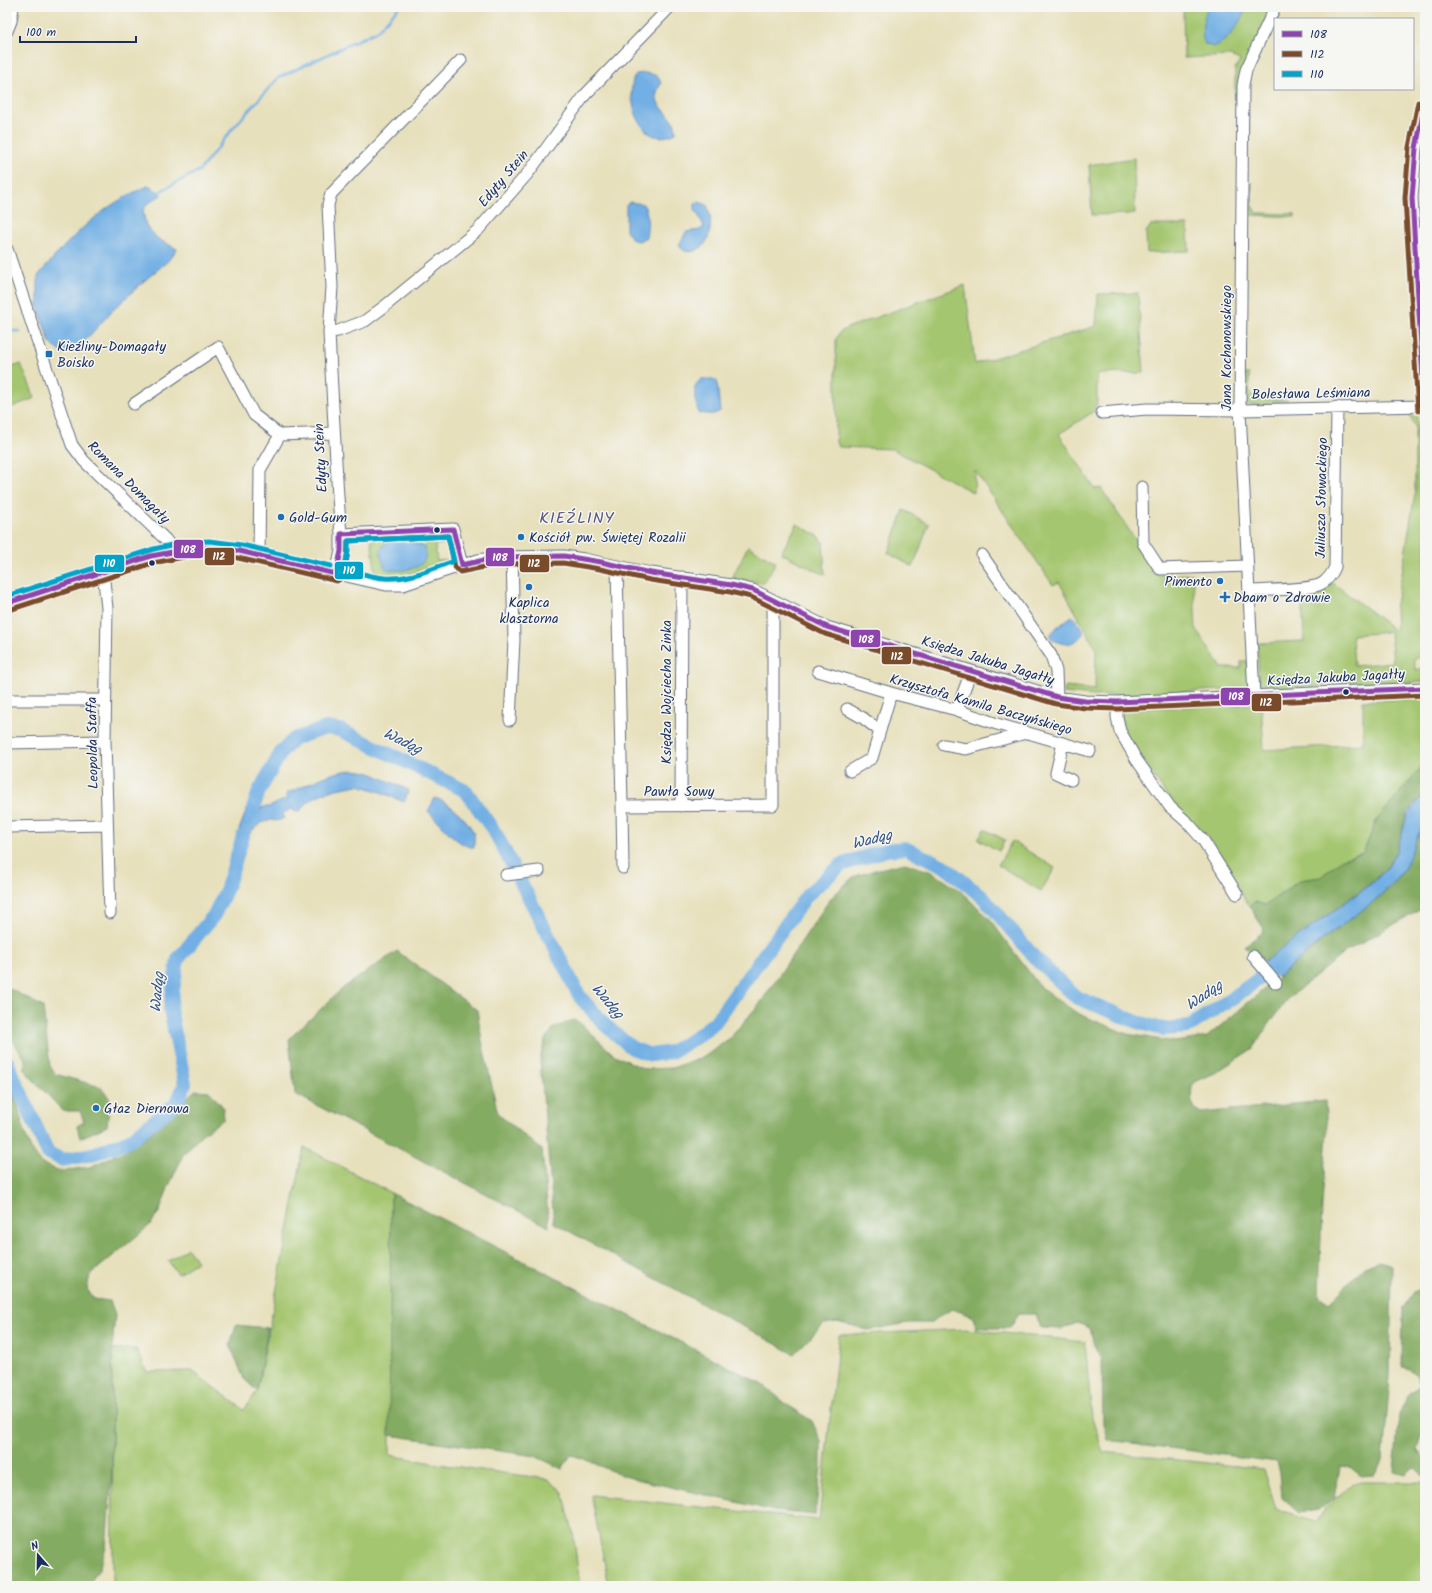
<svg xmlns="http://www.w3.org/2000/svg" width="1432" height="1593" viewBox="0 0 1432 1593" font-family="Kalam,sans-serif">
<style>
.green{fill:#a5c66f;stroke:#607a66;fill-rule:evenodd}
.forest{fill:#84ab62;stroke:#506d60}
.water{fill:#71afe4;stroke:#466fa1}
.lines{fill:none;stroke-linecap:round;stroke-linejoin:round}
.stream{stroke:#71afe4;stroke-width:2.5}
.river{stroke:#71afe4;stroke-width:14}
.minor-casing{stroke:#626d7f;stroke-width:13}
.minor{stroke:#fff;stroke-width:11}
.bus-1-casing{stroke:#f6f6f2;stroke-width:8}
.bus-2-casing{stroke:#f6f6f2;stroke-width:8}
.bus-3-casing{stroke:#f6f6f2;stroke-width:8}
.bus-1{stroke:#8e44ad;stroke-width:5}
.bus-2{stroke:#7a4b2a;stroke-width:5}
.bus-3{stroke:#01a3c8;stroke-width:5}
.poi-dot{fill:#1f6fb2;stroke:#f6f6f2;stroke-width:1.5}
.bus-dot{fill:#1b2f5e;stroke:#f6f6f2;stroke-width:1.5}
.labels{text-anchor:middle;stroke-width:3;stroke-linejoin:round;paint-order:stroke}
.street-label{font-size:14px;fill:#1b2f5e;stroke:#f6f6f2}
.poi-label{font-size:14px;fill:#1b2f5e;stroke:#f6f6f2;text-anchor:start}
.water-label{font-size:15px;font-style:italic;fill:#355586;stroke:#f6f6f2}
.quarter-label{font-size:16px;letter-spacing:1px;fill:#595580;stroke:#f6f6f2}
.line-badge{stroke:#f6f6f2;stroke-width:1.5}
.badge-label{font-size:11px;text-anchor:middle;font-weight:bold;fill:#fff}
</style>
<rect width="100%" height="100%" fill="#f6f6f2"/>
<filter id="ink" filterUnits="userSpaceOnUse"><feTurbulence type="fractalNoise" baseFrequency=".025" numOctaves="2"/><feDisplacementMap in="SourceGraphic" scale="8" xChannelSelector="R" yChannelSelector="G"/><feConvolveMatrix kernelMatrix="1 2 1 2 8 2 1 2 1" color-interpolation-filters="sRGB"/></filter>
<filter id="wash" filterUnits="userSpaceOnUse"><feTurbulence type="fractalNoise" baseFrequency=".012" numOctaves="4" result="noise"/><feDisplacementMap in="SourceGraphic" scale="16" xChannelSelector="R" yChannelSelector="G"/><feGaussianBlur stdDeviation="0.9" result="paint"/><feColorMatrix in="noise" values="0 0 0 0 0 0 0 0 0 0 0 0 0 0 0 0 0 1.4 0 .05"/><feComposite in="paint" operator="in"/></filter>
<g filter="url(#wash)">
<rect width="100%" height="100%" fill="#e7e0bc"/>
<path class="green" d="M1183 7H1271L1239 102H1235V69L1240 60 1230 56 1184 58Z
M1134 158 1135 214 1092 215 1089 165Z
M1246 183H1252L1251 202 1257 213 1295 214V217L1251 215 1246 210Z
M1418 213H1425V303L1423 298Z
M1151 225H1188L1189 251 1147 253 1146 232Z
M965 285 975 364 1096 326 1098 294 1138 293 1144 373 1097 374V403L1093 412 1059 434 1095 489 1101 488 1159 575 1193 574 1196 629 1222 668H1241V661H1248L1249 683 1243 689 1094 696 1064 693 1065 687 1095 690 1096 649 1059 582 1053 585 975 471 974 493 892 449 838 447 836 442V339L839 333 847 328Z
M21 364 35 398 7 409V369Z
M1245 374H1249V390L1255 400H1287L1288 405H1249L1245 402Z
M1413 414 1417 416 1425 530V656L1413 659 1416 670 1425 667V682L1378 684 1358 682H1330L1315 687 1267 689 1259 685 1257 643 1304 641 1302 593 1322 590 1333 583 1396 631 1395 609 1402 573 1415 493V426L1409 415ZM1390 632 1393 662 1354 666 1352 635Z
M904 510 929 524 913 567 888 553Z
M797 524 820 537 823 542 825 575 781 553Z
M442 536 443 544 435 545 437 561 455 560 401 576H376L371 539Z
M748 546 776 562 764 583 732 578Z
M1425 698V763L1377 820 1363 853 1342 859 1321 877 1300 880 1266 905 1255 902 1249 906 1206 837 1173 805 1123 730 1120 709 1261 704 1264 750 1363 744V701Z
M984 829 1005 840 999 851 978 839Z
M1012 841 1055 868 1041 891 998 865Z
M304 1147 391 1193 390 1455 438 1464 548 1479 563 1492 573 1532 580 1586H113L112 1349H136L147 1372 192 1371 244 1410 257 1391Z
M188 1248 197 1262 178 1274 168 1261Z
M968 1329 1085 1342 1092 1418 1103 1452 1264 1469 1276 1509 1317 1522 1326 1507 1356 1482H1425V1572L1421 1586H609L591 1495 819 1520 839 1335Z"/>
<path class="forest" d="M1425 763V793L1407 813 1395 855 1387 867 1375 880 1264 962 1244 946 1261 934 1264 929 1249 906 1255 902 1266 905 1300 880 1321 877 1342 859 1363 853 1377 820Z
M1425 826V907L1345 952 1286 1000 1252 1049 1215 1073 1195 1082 1192 1086 1191 1098 1195 1109 1201 1113 1325 1101 1327 1132 1322 1205 1319 1296 1329 1303 1365 1267 1379 1261 1392 1265 1390 1377 1383 1459 1374 1475 1361 1476 1350 1467 1340 1466 1335 1498 1318 1509 1299 1512 1282 1497 1280 1473 1277 1462 1108 1440 1103 1425 1102 1359 1094 1345 1090 1328 1077 1323 1062 1329 1041 1328 1036 1314H1019L1010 1328H977L972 1316 952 1309 929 1323H908L868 1330 837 1322 824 1324 794 1354 554 1223 540 1060 545 1040 554 1028 573 1020 580 1023 613 1054 644 1069 672 1068 704 1057 730 1038 761 1002 830 899 853 877 875 870 905 863 932 872 959 890 988 917 1041 988 1077 1013 1127 1034 1175 1042 1207 1037 1324 939 1373 902 1391 887 1404 870 1418 835Z
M397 951 477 1010 482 1041 498 1114 542 1150 549 1227 295 1094 289 1039 343 988Z
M7 987 43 1007 50 1066 55 1074 101 1087 110 1099 107 1126 80 1138 77 1126 84 1122 80 1111H63L25 1071V1059L13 1041 7 1036Z
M7 1079 18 1106 23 1129 31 1149 42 1164 61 1171 90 1167 128 1149 150 1134 195 1090 209 1091 223 1107 224 1119 202 1134 183 1155 168 1188 159 1212 150 1225 90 1275 87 1289 94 1299 110 1301 115 1314 112 1349V1471L106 1548 99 1569 88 1586H7Z
M391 1193 762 1384 785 1403 812 1421 821 1441V1467L815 1515 775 1511 623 1476 582 1458 571 1455 562 1469 535 1456 389 1435Z
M1422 1289 1425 1290V1429L1422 1432 1417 1450 1425 1459V1475L1423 1476 1413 1467 1405 1474 1394 1471 1399 1415 1407 1396 1420 1385C1417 1374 1414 1369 1402 1367L1403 1307 1413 1292Z
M236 1325 268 1328 257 1391 244 1379 230 1345Z"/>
<path class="water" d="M1208 7H1247C1240 22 1230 41 1213 47L1205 44C1200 33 1203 18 1208 7Z
M645 73C654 74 659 75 661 84 645 107 677 111 676 133 670 136 663 138 655 136 636 131 625 89 636 74Z
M148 186 159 192 161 195 146 205 143 211 146 226 158 239 177 249 168 261 143 282 111 312 83 343 63 354 50 343 38 308V276C70 238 101 205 148 186Z
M630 202 643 204C649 212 648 227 646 237L639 241 633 240 626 230V205Z
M699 202 707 205C711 215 712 227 708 238 704 250 686 258 679 245L686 232 700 230 704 226 695 209V203Z
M701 379H713L717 381 720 411C713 416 707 414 699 413L697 408 695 399V386Z
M399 541H409L424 547C434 569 400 573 386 569 381 561 377 546 388 542 391 541 396 542 399 541Z
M1072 616 1076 620 1084 632C1076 646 1061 647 1050 637V635L1057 627Z
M354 770 368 772 409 790 404 802 378 791 358 785 336 789 321 794 310 800 299 812 291 809 282 814 284 818C276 823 273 819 266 821 251 827 245 841 237 853L239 830 249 803 259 791C260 796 260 808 261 810L262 807H269L284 800 287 799V793C311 785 327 771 354 770Z
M1425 794V825L1418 835 1404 870 1390 886 1373 902 1323 939 1278 977 1264 963 1265 961 1376 880 1388 867 1395 855 1408 814Z
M435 798C449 802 466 818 473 831 475 835 474 842 474 847 460 849 438 821 428 811Z"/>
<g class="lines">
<path class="stream" d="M159 192 200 170 234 127 278 78 377 31 399 7
M7 331H20"/>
<path class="river" d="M253 809 259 791 282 751 294 739 326 728 340 730 466 791 496 834 580 997 605 1025 632 1048 651 1055 671 1052 695 1038 715 1022 808 894 841 865 886 850 905 848 944 866 985 899 1035 958 1076 997 1137 1022 1162 1029 1188 1027 1234 997 1278 965
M7 1062 48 1153 63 1160 96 1153 130 1140 177 1103 185 1084 170 1009 178 959 214 915 227 888 243 836"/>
</g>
</g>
<g filter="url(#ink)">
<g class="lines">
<defs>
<path id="minor" d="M7 31 11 21 13 7
M1425 103 1416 148 1412 198 1425 411
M7 249 72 445 84 461 166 540 174 551
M329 332 338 331 365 321 385 306 478 230 529 172 585 95 670 7
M134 404 218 347 254 415 280 435 260 470 259 556
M1102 413 1147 409 1240 410 1425 406
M280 435 334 433
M1142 487 1143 543 1160 569 1248 566
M341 534 453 529 462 565
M982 555 1051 655 1056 671 1057 697
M617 566 622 806 773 805V600
M103 572 107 608 105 741 110 913
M336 574 341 551V534L338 497 330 353 329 332 332 287 328 205 331 194 461 60
M1249 591C1265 590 1310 590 1321 584 1328 580 1332 574 1335 567L1337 407
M7 603 156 556 186 549 198 548H209L241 552 386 585H403L478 560 498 557 564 556 584 559 651 573 731 585 753 590 827 627 1057 697 1085 701 1117 702 1425 688
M818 671 891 693 957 710 997 724 1090 751
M1254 696 1240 410 1243 85 1246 70 1275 7
M7 700H105
M1117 702V717L1120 731 1136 759 1170 807 1188 823 1203 840 1237 894
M847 709 863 718 880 731
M957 710 971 671
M510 720 514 640 512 556
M7 743 105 741
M1063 743 1056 773 1071 780
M944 745 966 749 1026 733
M850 771 872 758 891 693
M622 806 623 868
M681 806 682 577
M7 827 107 825
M506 875 539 871
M1253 956 1276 983"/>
</defs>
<use href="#minor" class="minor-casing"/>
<use href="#minor" class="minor"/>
<defs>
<path id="bus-1" d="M1425 103 1416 148 1412 198 1425 411
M7 603 151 556 194 548H208L239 551 336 574 341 551V534L453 529 462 565 498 557 564 556 601 562 651 573 731 585 753 590 827 627 1057 697 1085 701 1117 702 1425 688"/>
<path id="bus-2" d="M1418 411 1405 198 1409 147 1418 102
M9 610 153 563 194 555H208L238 558 337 581C347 577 348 550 348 541L448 536 455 567 460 572 499 564 563 563 600 569 650 580 730 592 751 597 825 634 1056 704 1085 708 1117 709 1425 695"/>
<path id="bus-3" d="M448 536 454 561C431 569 409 580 384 578 371 577 357 572 344 569L348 552V541Z
M7 596 154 549 185 542 209 541 242 545 331 566"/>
</defs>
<use href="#bus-1" class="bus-1-casing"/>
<use href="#bus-2" class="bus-2-casing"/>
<use href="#bus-3" class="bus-3-casing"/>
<use href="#bus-1" class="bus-1"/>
<use href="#bus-2" class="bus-2"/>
<use href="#bus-3" class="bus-3"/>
</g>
</g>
<g class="poi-dot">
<rect x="45" y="350" width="8" height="8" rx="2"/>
<circle cx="281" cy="517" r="4"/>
<circle cx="521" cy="537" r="4"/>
<circle cx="1220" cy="581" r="4"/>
<circle cx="529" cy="587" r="4"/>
<path d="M1223 591h4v4h4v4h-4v4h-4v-4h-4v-4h4z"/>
<circle cx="96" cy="1108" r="4"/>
</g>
<g class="bus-dot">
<circle cx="437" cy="530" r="3.5"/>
<circle cx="152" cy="563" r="3.5"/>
<circle cx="1346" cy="692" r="3.5"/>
</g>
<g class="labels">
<g class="street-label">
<text transform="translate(503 178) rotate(-50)" y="5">Edyty Stein</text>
<text transform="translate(1226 348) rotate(-90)" y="5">Jana Kochanowskiego</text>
<text transform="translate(1311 393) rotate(-1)" y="5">Bolesława Leśmiana</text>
<text transform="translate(320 458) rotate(-93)" y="5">Edyty Stein</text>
<text transform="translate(129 482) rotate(45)" y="5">Romana Domagały</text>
<text transform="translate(1321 498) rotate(-89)" y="5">Juliusza Słowackiego</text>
<text transform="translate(988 660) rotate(17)" y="5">Księdza Jakuba Jagałły</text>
<text transform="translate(1336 677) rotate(-3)" y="5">Księdza Jakuba Jagałły</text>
<text transform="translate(666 692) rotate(-90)" y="5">Księdza Wojciecha Zinka</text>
<text transform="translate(981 704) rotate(16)" y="5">Krzysztofa Kamila Baczyńskiego</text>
<text transform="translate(92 743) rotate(-91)" y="5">Leopolda Staffa</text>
<text x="679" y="796">Pawła Sowy</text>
</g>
<g class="poi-label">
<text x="57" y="351">Kieźliny-Domagały<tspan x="57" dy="16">Boisko</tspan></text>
<text x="289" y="522">Gold-Gum</text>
<text x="529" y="542">Kościół pw. Świętej Rozalii</text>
<text x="1212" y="586" text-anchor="end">Pimento</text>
<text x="1233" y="602">Dbam o Zdrowie</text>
<text x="529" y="607" text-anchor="middle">Kaplica<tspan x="529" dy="16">klasztorna</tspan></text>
<text x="104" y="1113">Głaz Diernowa</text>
</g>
<g class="water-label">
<text transform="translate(403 741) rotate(26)" y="5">Wadąg</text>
<text transform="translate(872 839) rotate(-14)" y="5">Wadąg</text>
<text transform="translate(157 992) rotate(-85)" y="5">Wadąg</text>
<text transform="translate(1204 995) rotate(-34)" y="5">Wadąg</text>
<text transform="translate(608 1001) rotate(49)" y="5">Wadąg</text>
</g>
<g class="quarter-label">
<text x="577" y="523">KIEŹLINY</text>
</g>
</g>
<g class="line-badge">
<rect x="173" y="539" width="31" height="20" rx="4" fill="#8e44ad"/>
<rect x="204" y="547" width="31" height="19" rx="4" fill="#7a4b2a"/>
<rect x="485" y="547" width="30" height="20" rx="4" fill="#8e44ad"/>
<rect x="94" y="554" width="31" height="19" rx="4" fill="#01a3c8"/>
<rect x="519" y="554" width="31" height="19" rx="4" fill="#7a4b2a"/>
<rect x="334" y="561" width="30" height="19" rx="4" fill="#01a3c8"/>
<rect x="850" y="629" width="31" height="19" rx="4" fill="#8e44ad"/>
<rect x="881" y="646" width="31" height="19" rx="4" fill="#7a4b2a"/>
<rect x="1220" y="687" width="31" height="19" rx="4" fill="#8e44ad"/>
<rect x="1251" y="693" width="31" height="19" rx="4" fill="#7a4b2a"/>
</g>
<g class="badge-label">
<text x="188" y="553">108</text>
<text x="219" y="560">112</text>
<text x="500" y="561">108</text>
<text x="109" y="567">110</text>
<text x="534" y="567">112</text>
<text x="349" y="574">110</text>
<text x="866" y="643">108</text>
<text x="897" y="660">112</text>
<text x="1236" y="700">108</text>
<text x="1266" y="706">112</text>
</g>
<rect width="1432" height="1593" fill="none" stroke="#f6f6f2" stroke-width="24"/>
<rect x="1274" y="18" width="140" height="72" fill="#f6f6f2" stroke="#9ea6b7"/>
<rect x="1282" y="31" width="20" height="6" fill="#8e44ad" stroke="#9ea6b7"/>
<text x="1310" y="38" font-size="12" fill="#1b2f5e">108</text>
<rect x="1282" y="51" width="20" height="6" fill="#7a4b2a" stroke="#9ea6b7"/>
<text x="1310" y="58" font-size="12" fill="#1b2f5e">112</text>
<rect x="1282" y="71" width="20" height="6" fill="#01a3c8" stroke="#9ea6b7"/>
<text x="1310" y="78" font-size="12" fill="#1b2f5e">110</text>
<g transform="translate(38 1555) rotate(340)" stroke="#f6f6f2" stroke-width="3" paint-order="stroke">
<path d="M0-3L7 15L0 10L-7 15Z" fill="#1b2f5e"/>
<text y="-6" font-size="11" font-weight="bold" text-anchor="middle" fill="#1b2f5e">N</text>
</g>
<path d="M20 36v6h116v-6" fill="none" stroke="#1b2f5e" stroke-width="2"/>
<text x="26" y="36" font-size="12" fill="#1b2f5e" stroke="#f6f6f2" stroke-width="3" paint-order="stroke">100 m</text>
</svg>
